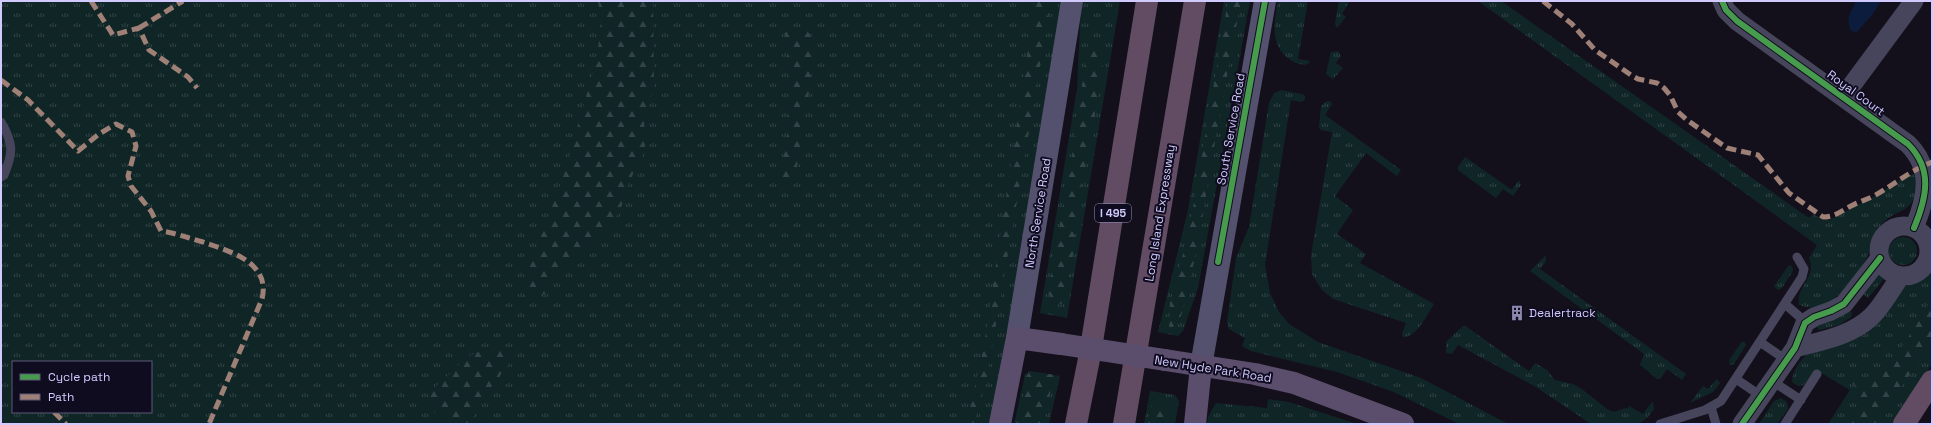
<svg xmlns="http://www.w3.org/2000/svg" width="1933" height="425" viewBox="0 0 1933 425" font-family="'Space Grotesk',sans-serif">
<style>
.grass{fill:url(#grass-tufts);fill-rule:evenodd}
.forest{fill:url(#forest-firs)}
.water{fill:#0c1c3c}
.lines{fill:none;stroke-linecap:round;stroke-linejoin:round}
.service{stroke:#46455c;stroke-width:9}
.minor{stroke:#46455c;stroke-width:19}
.secondary{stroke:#54516f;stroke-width:22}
.primary{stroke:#5b4e6d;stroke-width:22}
.motorway{stroke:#624c63;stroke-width:22}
.primary-bridge{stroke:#5b4e6d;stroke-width:22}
.quiet{stroke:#9e8076;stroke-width:5;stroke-dasharray:10 5;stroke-linecap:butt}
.cycleway-casing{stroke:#100c1f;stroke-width:8}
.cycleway{stroke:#469c4c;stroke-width:6}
.labels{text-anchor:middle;stroke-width:4;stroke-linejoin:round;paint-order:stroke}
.shield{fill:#100c1f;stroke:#9791bc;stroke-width:1}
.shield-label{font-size:11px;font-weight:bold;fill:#d1caff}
.street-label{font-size:12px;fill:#d1caff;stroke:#100c1f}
.poi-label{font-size:12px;fill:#d1caff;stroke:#100c1f;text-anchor:start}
</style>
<defs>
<pattern id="grass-tufts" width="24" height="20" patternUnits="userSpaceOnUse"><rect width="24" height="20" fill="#102626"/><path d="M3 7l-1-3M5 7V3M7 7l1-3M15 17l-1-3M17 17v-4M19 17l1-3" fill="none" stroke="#324447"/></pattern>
<pattern id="forest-firs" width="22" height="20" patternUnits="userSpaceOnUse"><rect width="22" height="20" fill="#102626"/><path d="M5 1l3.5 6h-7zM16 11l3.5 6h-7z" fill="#324447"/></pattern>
</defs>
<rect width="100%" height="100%" fill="#13101b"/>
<path class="grass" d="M1 1H1072L1000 424H1ZM13 362H151V412H13Z
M1083 1H1120L1067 318 1040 313 1077 89 1080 24Z
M1224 1H1250L1198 288 1183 331 1178 336 1158 332 1188 210Z
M1278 1H1308L1298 59 1310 61 1309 63C1304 66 1297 64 1292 61 1269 47 1274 23 1278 1Z
M1339 1 1349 2 1342 14 1346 17 1337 28 1335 24Z
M1478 1H1501L1809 218 1813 214 1823 220H1829L1877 195 1905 176 1916 174C1919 219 1897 203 1877 229 1870 239 1871 251 1865 261 1852 283 1828 316 1799 305 1796 285 1817 279 1809 258L1817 245Z
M1338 51 1341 56 1336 63 1343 68 1333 79 1326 74 1331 52Z
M1281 90 1302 94 1305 96V100L1301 102 1291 100 1265 265 1270 293 1279 312 1289 324 1318 342 1421 378 1508 424H1459L1394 392 1337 372 1251 351 1242 346 1245 338 1229 329 1227 322 1236 258 1249 227 1269 103 1274 93Z
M1327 101H1330L1332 104 1325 115 1401 170 1397 176 1366 153 1335 196 1353 210 1337 234 1366 254 1360 263 1434 304C1427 314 1417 338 1403 337L1402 334 1406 323 1333 299 1322 290 1312 274 1311 255 1332 132 1321 130 1319 127 1321 106Z
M1465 157 1512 190 1519 180 1521 185 1513 196 1503 189 1496 198 1458 170V167Z
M1889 251a14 14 0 1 1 28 0a14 14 0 1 1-28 0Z
M1546 255V261L1540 269 1686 374 1682 380 1667 369 1660 379H1657L1640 365 1644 354 1530 271Z
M1789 265 1792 266 1793 271 1782 288 1778 290 1774 286Z
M1932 266V364L1893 424H1828L1850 390 1816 370 1804 385 1798 386 1792 382C1792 368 1804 357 1813 348L1903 288 1922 277Z
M1877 272 1884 278 1883 280 1868 298 1863 294Z
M1850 311 1852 313 1851 317 1839 325 1819 330 1815 325Z
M1464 325 1529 371 1535 363 1547 370 1555 380 1573 384 1583 390 1607 409 1614 412 1626 408 1628 409 1629 406 1643 414 1653 401 1654 409 1647 418 1638 424H1591L1536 387 1458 345 1452 354 1446 353V342Z
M1744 341 1746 345 1734 364 1730 365 1729 360 1741 343Z
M1029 371 1060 376 1049 424H1014L1025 375Z
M1717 379 1720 383 1713 392 1690 403 1703 386 1708 389Z
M1150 391 1175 395 1179 401 1175 424H1144Z
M1781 398 1787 402 1788 409 1777 424H1759L1774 401Z
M1268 399 1289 402 1357 424H1207L1208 417 1216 403 1267 408Z"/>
<path class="forest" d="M598 1H653L654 90 644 113 645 151 629 182 620 211 600 239 560 273 544 294 533 301 525 298 522 289 527 269 544 229 564 174 597 58 601 21Z
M1035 1H1056L1033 12Z
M1228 1H1241L1218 124 1197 249 1182 313 1178 323 1169 330 1170 303 1189 232Z
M1049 14 986 382 974 424H964L969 412 984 346 1027 55 1036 16Z
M794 29 805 30 817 40 795 176 793 183 786 185 781 183C779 174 786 146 787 134 790 100 790 67 785 33L788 30Z
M1097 41 1104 54 1100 88 1081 188 1068 293 1063 302 1058 305 1052 301 1048 291 1072 157 1088 44Z
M1932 298V342L1876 424H1851C1863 406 1863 401 1853 382L1870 384C1896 364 1914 326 1932 298Z
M490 347 513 354 512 359 490 389 477 412 468 424H456L435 413 429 407 427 400 431 391 467 357Z
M1029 371 1055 375 1042 424H1016Z
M1153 399H1157L1174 415 1167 424H1148Z"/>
<path class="water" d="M1856 1H1881L1872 15 1856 33 1850 30 1848 18Z"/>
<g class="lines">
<path class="service" d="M1 122C14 144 13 153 4 175L1 177
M1785 304 1801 318 1807 325
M1760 342 1786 360
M1736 379 1761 396
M1772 381 1801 400
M1711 407 1716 424
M1660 424 1705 410 1721 401 1802 277 1804 269 1797 257
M1785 424 1817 374"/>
<path class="minor" d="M1722 1 1726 10 1737 21 1908 144C1933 169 1927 197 1914 228
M1843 97 1914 1
M1879 251a25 25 0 1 1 50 0a25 25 0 1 1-50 0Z
M1795 348C1820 341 1852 336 1872 316 1883 305 1891 289 1901 276
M1742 424 1795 348 1805 323 1814 317 1831 311 1844 304 1880 258"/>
<path class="secondary" d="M1017 338 1072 1
M1201 366 1265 1"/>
<path class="primary" d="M1165 360 1255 374 1294 383 1403 424
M1000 424 1017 338 1061 344
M1195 424 1201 366"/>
<path class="motorway" d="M1076 424 1090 354 1147 1
M1124 424 1195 1
M1904 424 1932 381"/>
<path class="primary-bridge" d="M1061 344 1165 360"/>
<path class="quiet" d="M91 1 113 35 139 28 149 50 188 77 197 88
M1543 1 1572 24 1595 50 1631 75 1638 79 1657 83 1664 88 1670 95 1678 112 1687 120 1727 148 1758 155 1789 193 1823 217C1835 217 1841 211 1851 206 1858 202 1866 200 1874 196 1895 184 1908 172 1932 162
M139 28 183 1
M1 80 28 100 78 151 99 134 116 124 132 132 136 146 128 176 131 186 151 211 161 231C176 233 188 238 203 242 229 251 271 262 262 299L209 424
M54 412 66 424"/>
<defs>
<path id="cycleway" d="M1722 1 1726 10 1737 21 1908 144C1933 169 1927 197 1914 228
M1218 262 1265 1
M1742 424 1795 348 1805 323 1814 317 1831 311 1844 304 1880 258"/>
</defs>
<use href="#cycleway" class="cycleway-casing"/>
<use href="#cycleway" class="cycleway"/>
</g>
<defs>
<symbol id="building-bare" viewBox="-9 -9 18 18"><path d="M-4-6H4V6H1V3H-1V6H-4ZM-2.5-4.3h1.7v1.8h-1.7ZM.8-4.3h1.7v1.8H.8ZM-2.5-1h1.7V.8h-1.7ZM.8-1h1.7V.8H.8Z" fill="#8e89af" stroke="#100c1f" stroke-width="2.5" paint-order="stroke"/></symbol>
</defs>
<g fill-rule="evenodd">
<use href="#building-bare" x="1506" y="302" width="22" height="22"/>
</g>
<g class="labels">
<rect class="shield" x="1095" y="204" width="36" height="18" rx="3"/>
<g class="shield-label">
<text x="1113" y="217">I 495</text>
</g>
<g class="street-label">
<text transform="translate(1856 93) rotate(36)" y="4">Royal Court</text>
<text transform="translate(1231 129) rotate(-80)" y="4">South Service Road</text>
<text transform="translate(1038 213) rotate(-81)" y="4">North Service Road</text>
<text transform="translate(1160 213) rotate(-81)" y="4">Long Island Expressway</text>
<text transform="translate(1213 369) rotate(9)" y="4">New Hyde Park Road</text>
</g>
<g class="poi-label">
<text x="1529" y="317">Dealertrack</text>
</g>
</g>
<rect width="1933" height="425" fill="none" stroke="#d1caff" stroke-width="4"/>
<rect x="12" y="361" width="140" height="52" fill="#100c1f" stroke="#5d5879"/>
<rect x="20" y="374" width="20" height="6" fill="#469c4c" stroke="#5d5879"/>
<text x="48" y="381" font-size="12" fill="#d1caff">Cycle path</text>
<rect x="20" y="394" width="20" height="6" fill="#9e8076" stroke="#5d5879"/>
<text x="48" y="401" font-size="12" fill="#d1caff">Path</text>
</svg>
